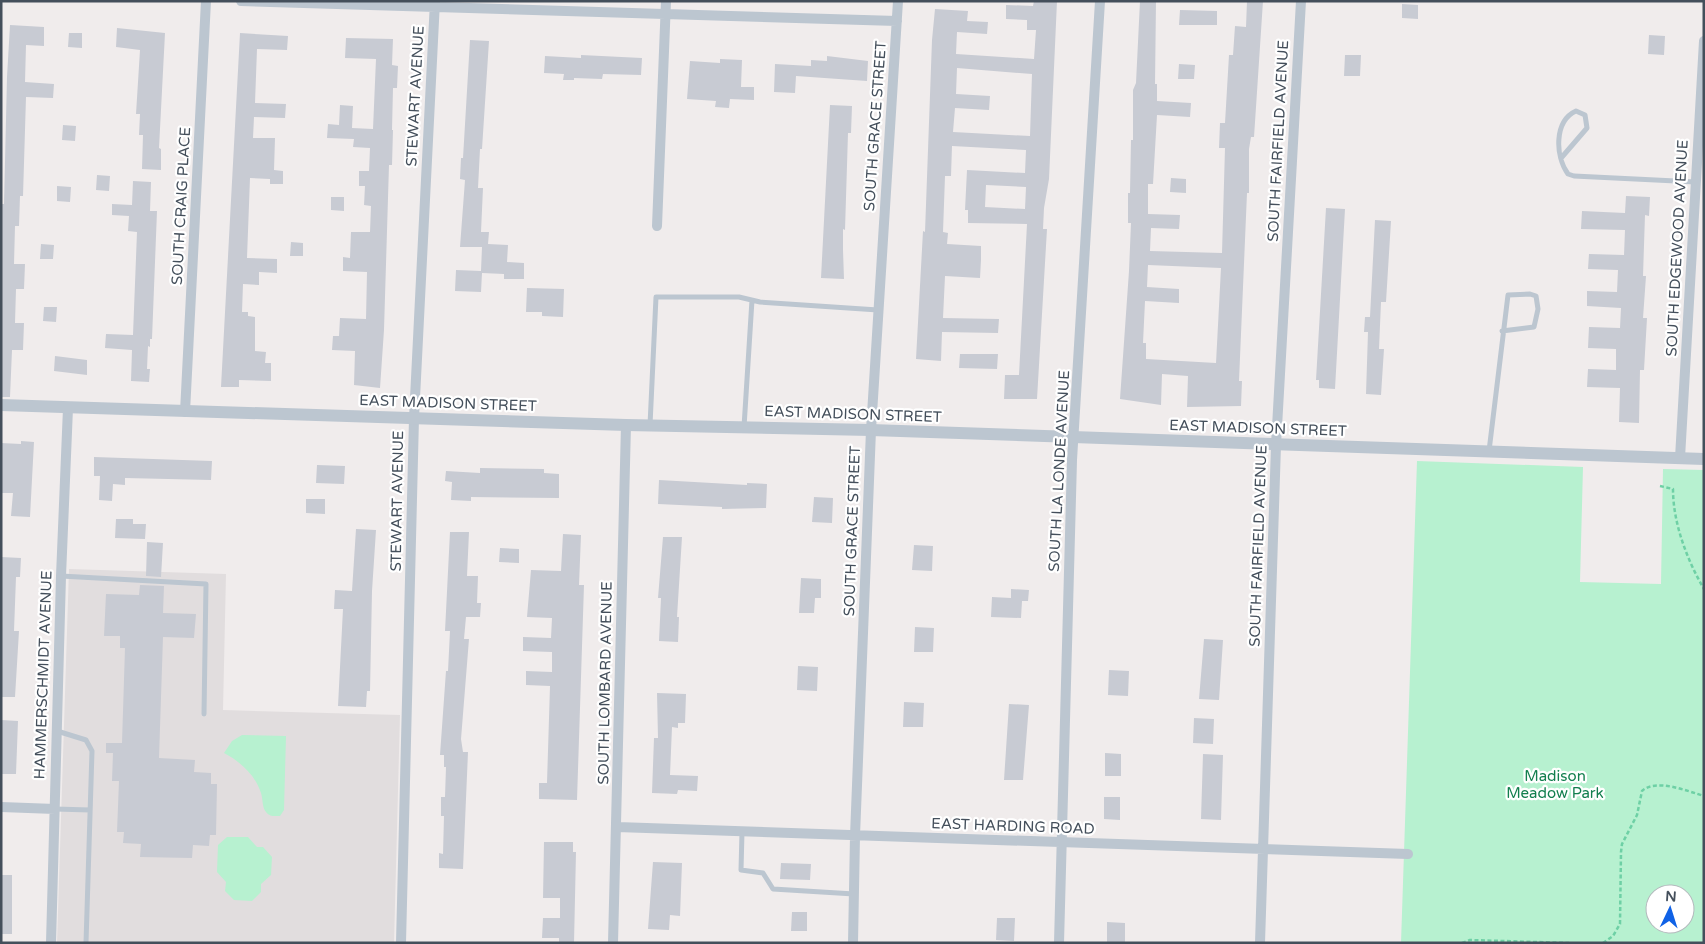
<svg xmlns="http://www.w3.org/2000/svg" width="1705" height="944" viewBox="0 0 1705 944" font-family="'Varela Round',sans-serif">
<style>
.education{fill:#e1ddde}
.green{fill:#b7f1d0;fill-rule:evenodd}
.building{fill:#c8cbd3;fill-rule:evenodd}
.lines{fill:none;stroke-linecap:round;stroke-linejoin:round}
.path{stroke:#6ed0a5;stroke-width:2.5;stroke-dasharray:4 2.5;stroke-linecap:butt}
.service{stroke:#bcc6d0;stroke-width:5}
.minor{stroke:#bcc6d0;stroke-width:10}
.tertiary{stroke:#bcc6d0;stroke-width:12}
.labels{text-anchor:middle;stroke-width:4.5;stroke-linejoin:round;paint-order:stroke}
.street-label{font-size:15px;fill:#444f5b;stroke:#fff}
.park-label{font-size:15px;fill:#127f4e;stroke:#fff}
</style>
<rect width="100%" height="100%" fill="#f0ecec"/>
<path class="education" d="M69 569 226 574 223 710 400 715 394 943H57Z"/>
<path class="green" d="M1417 461 1583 467 1580 582 1661 584 1663 469 1704 470V943H1401ZM1655 894H1685V924H1655Z
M242 735 286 736 284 810 280 816C274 816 270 817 266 812 262 808 263 799 261 793 255 775 241 762 224 753L232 741Z
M227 837H248L257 847H263L272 857 271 875 261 884V892L252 901 234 900 225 891 226 882 217 872 218 845Z"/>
<path class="building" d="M1034 1H1057L1049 179 1044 208 1043 229H1047L1037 399H1004L1005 375H1019L1027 224 968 223V210H965L967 170 1025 173 1026 150 952 146 951 176H945L943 232 948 233 947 244 981 246V260L980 278 945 276 943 318 999 319 998 333 942 332 941 361 916 359 923 231 925 232 932 40 935 9 968 11 967 21 988 22 987 34 957 32 956 54 1034 59 1036 30H1027V20L1006 19V5L1033 6ZM957 68 1032 74 1030 136 953 132 955 108 989 110 990 96 956 94ZM986 185 1026 187 1025 209 985 207Z
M1140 1H1156L1155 84H1157V101L1191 103 1190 117 1157 115 1153 184H1148V214L1180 215 1179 229 1151 228 1150 251 1222 253 1225 148H1219L1220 123H1225L1229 55H1233L1235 26 1246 27 1247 1H1263L1256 107 1254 137H1251L1249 149V193H1247L1239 381H1242L1241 406 1187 407 1188 376 1162 374 1161 405 1120 399 1129 271 1131 223H1128V193H1130L1131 140H1133V90L1136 83ZM1148 265 1221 268 1216 363 1146 359V343H1143L1145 301 1179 303V289L1147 287Z
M1402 4 1418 5V19L1402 18Z
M1180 10 1217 11V25H1179Z
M10 25 44 27V46L26 45 25 82 54 84 53 98 26 97 23 196H20L19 226H15L14 264H25L24 289H16L15 323H24L23 350H12L10 397H1V204H4L7 77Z
M117 28 165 33 159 148 161 149V170L142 169 143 135H139L140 114H136L140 50 116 47Z
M69 33H82V48L68 47Z
M240 33 288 36 287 50 257 49 255 103 286 104 285 118 254 117 253 138H275L274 170 283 171V184H270V179L250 178 247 258 277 259V273L259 272V285L243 284 242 312H248V316L255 317V351L266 352 265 363H271V381L239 380V387H221Z
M1649 35 1665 36 1664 55 1648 54Z
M346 38 393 39 392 65 398 66 397 88H393L392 130H393L392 165H389L384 330 380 388 354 385 355 351 332 350 333 336H339L340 318 366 319 367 272 343 271V257L350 258 351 232H370L371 206 364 205 365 186H359V171H369L370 148 353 147 354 139 327 138 328 124 339 125 340 105 353 106 352 128 373 129 376 59 345 58Z
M470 40 489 41 482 149H480L478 188H483L481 232H489L488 244 508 245 507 262 524 263V279H504V274L482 273 481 292 455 291 456 270 481 271 482 247H460L465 180 460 179 461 158H463Z
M581 55 642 58 641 75 603 74 602 79 574 78V80H563L564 74 544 73 545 56 581 58Z
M1345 55H1361L1360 76H1344Z
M827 56 868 61 867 81 796 76 795 93 774 92 775 64 811 66V60L827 61Z
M720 59 742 60 741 87H754V100L730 99 729 108 715 107 716 101 687 99 690 61 720 63Z
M1179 64 1195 65 1194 79H1178Z
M830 105 852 106 851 133H848L845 230 843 229V250L844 279 821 278Z
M63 125 76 126 75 141 62 140Z
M97 175 110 176 109 191 96 190Z
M1171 178 1186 179V193L1170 192Z
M133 181 151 182 150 211H157L152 339H150V347L148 346 147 369H150L149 382 131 381 132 350 105 348 106 334 133 335 137 232 128 231 129 216 112 215V204L132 205Z
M57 186 71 187 70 202 57 201Z
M1626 196 1650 197 1649 216 1645 215 1643 276H1646L1643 318H1647L1644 370H1640L1639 423 1619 422 1620 388 1587 387 1588 369 1616 370V349L1588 348 1589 327 1620 328 1621 308 1587 306V291L1617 292 1618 270 1588 269 1589 254 1624 255 1625 230 1581 229 1582 211 1625 213Z
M331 197H344V211L331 210Z
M1326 208 1345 209 1335 389 1319 388V380H1316Z
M1375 220 1391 221 1386 302H1381L1379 349H1384L1381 395 1366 394 1368 332H1364L1365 317H1370Z
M291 242 303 243V256H290Z
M41 244 54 245 53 259H40Z
M527 288 564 289 563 317 542 316V312H526Z
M44 307H57L56 322 43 321Z
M960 354H998L997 369 959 368Z
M55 356 87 360V375L54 371Z
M21 441 34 442 30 517 11 516 13 493H1V443L21 444Z
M94 457 212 461 211 480 125 478V485L113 484 112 501 99 500 100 476H94Z
M317 465 345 466 344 484 316 483Z
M480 468 544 469V473L559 474V498L471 497V501L451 500 452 482 445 481 446 471 480 473Z
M659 480 747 485V483L767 484 766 508 722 509V507L658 504Z
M814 497 833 498 832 523 812 522Z
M306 499H325V514L306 513Z
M116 519H133V524H146L145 539 115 538Z
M356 529 376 530 372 591 370 691H367L366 707 338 706 343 609H334L335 590 352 591Z
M450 532H469L467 576H478L477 603H481L480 617H466L464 639H469L461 739 463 752H468L463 869 439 868V853L443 854 444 816H441V797H445L446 767H444V755H440L446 671H448L450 631H445Z
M563 534 581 535 579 585H584L577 800 539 799V783H547L550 686 526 685V671L552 672V652L523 651V637L551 638 552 618 527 617 531 570 561 571Z
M663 537H682L677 617H679L678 642 659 641 661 598H658Z
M147 542 163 543 161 577 146 576Z
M914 545 933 546 932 571 912 570Z
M500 548 519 549V563L499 562Z
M1 557 21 558 20 577H16L14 631H19L15 697H1Z
M801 578 821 579V598H815L814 613H799Z
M140 585 164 586 163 613 196 614 194 638 163 637 159 758 195 760 194 772 211 773V784H217L216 835H210L209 846 193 845 192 858 140 857 141 844 123 843 124 832H117L119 781H112L113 753H106V743H122L125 648H120V636H104L106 594 139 595Z
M1011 589 1029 590 1028 601H1022L1021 618 991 617 992 597 1011 598Z
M915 627 934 628 933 652H914Z
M1204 639 1223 640 1219 700 1199 699Z
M798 666 818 667 817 691 797 690Z
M1109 670 1129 671 1128 696 1108 695Z
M657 693 686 694 685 723H678V728L672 727 670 775 698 776 697 791 678 790 677 794 652 793 654 738H658Z
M904 702 924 703 923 727H903Z
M1009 704 1029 705 1023 780H1004Z
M1194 718 1214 719 1213 744 1193 743Z
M1 720 18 721 16 774H1Z
M1105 753 1121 754V776H1105Z
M1203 754 1223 755 1221 820 1201 819Z
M1104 797H1120V820L1104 819Z
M544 842H573V852H576L574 943H559V938H542L543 918H560V898H543Z
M653 862 682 863 680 916 670 915 669 930 648 929Z
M781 863 811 864 810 880 780 879Z
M1 875H12V934H1Z
M792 912H807V931H791Z
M997 918H1015L1014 941 996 940Z
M1107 922 1125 923V943H1107Z"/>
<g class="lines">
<path class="path" d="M1660 486 1673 489C1673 523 1687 560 1704 589
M1462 943 1470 940 1569 943
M1603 943 1613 936 1620 924 1621 852 1622 844 1637 815 1642 791C1656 778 1687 791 1704 796"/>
<path class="service" d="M1562 157 1587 128 1585 115 1576 111C1554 121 1555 156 1568 174L1574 176 1696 182
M650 425 656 297H739L760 302 878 310
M744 427 752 300
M1489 451 1508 295 1530 294 1536 296 1538 309 1534 327 1502 331
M61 576 206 584 204 714
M57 731 86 740 92 751 86 943
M55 809 90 810
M742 832 741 870 763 873 773 889 854 894"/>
<path class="minor" d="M241 1 897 21
M657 226 666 1
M185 412 206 1
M1680 458 1704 41
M1 807 55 809
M617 827 1408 854
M51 943 61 576 68 408
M401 943 414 418 435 1
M613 943 626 425
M853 943 855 836 871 430 898 1
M1059 943 1072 460 1100 1
M1260 943 1276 445 1301 1"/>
<path class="tertiary" d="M1 405 626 425 871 430 1704 459"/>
</g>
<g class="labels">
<g class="street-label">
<text transform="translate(415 96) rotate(-87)" y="5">STEWART AVENUE</text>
<text transform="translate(875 126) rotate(-86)" y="5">SOUTH GRACE STREET</text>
<text transform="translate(1278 141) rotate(-87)" y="5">SOUTH FAIRFIELD AVENUE</text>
<text transform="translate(181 206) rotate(-87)" y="5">SOUTH CRAIG PLACE</text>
<text transform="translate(1677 248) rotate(-87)" y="5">SOUTH EDGEWOOD AVENUE</text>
<text transform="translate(448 403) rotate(2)" y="5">EAST MADISON STREET</text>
<text transform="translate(853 414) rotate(2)" y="5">EAST MADISON STREET</text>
<text transform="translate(1258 428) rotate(2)" y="5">EAST MADISON STREET</text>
<text transform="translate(1059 471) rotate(-87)" y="5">SOUTH LA LONDE AVENUE</text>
<text transform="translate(397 501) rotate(-89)" y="5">STEWART AVENUE</text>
<text transform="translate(852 531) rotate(-88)" y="5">SOUTH GRACE STREET</text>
<text transform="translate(1258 546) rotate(-88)" y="5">SOUTH FAIRFIELD AVENUE</text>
<text transform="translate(43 675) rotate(-88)" y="5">HAMMERSCHMIDT AVENUE</text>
<text transform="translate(605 683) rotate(-89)" y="5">SOUTH LOMBARD AVENUE</text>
<text transform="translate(1013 826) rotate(2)" y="5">EAST HARDING ROAD</text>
</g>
<g class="park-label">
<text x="1555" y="781">Madison<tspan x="1555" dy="17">Meadow Park</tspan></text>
</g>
</g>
<rect width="1705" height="944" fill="none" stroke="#444f5b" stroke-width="5"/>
<g transform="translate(1670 909) rotate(4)"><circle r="24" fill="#ffffff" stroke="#b4b9bd"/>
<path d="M0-4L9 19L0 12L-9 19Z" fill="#1062e6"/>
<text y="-8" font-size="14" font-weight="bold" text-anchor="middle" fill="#444f5b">N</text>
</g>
</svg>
